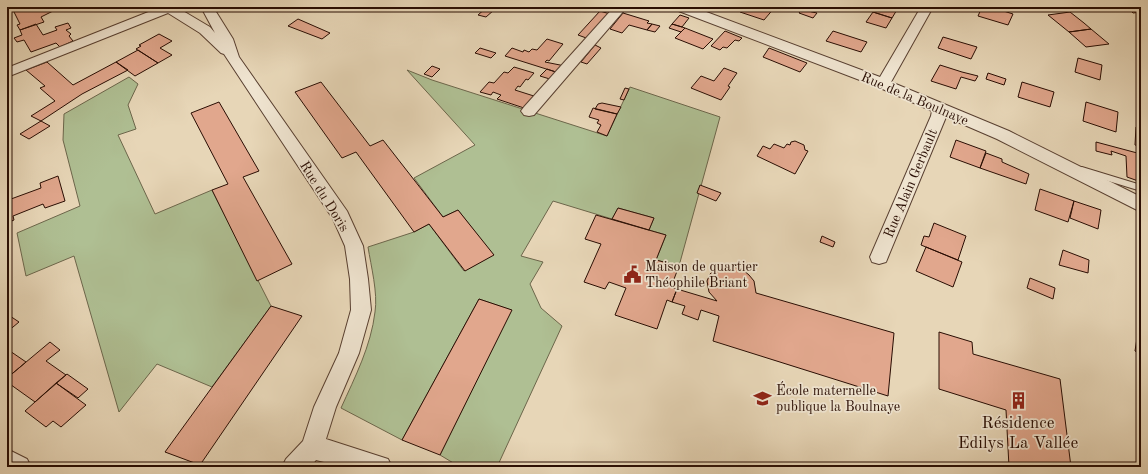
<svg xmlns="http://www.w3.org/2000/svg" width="1148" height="474" viewBox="0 0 1148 474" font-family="'Old Standard TT',serif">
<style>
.green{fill:#afbf93;stroke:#6c664b}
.building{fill:#e1a78d;stroke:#290d03}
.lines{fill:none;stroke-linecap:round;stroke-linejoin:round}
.lane-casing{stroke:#583f30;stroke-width:2}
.street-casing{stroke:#583f30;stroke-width:2}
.lane{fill:#efe4d0;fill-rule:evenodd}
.street{fill:#efe4d0;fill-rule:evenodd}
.labels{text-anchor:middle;stroke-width:3.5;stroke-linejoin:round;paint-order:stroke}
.street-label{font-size:14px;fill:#290d03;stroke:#efe4d0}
.poi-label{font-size:14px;fill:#290d03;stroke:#efe4d0;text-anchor:start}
.near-poi-label{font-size:17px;fill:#290d03;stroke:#efe4d0}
</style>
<rect width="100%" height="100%" fill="#e7d6b7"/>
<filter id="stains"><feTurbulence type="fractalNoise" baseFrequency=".005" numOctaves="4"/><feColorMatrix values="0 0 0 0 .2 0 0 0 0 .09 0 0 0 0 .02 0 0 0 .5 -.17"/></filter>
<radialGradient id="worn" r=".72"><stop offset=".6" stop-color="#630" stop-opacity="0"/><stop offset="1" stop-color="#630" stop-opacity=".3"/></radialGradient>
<path class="green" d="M407 70 432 80 607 136 630 87 720 117 679 266 656 260 666 235 649 230 654 218 618 208 612 219 553 201 521 256 543 262 530 284 541 308 562 326 497 467H460L440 455 511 310 479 299 402 440 341 408C355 377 371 346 375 312 378 293 371 266 368 247L414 232 429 224 464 271 493 255 458 210 443 217 414 178 475 145Z
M129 77 138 84 128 105 136 129 118 135 155 214 212 190 271 306 212 387 157 364 119 412 74 256 26 276 17 233 80 206 63 140 64 114Z"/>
<path class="building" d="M21 7H56L57 9 41 17 44 22 20 30 17 25 20 24 13 10Z
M487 7 494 10 486 17 478 15Z
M745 7H775L764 20 740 12Z
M875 7H896L898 8 892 18 873 12Z
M982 7H991L1013 14 1008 25 978 16Z
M1127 7H1141V12L1133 13Z
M802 9 812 12 817 13 813 18 799 13Z
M600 11 610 14 589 39 578 35Z
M873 12 892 18 886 28 866 22Z
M1070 12 1084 23 1091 29 1069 32 1048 15Z
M623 13 649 21 647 23 652 24 647 30 629 25 622 33 610 29Z
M680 15 689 18 682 27 672 24Z
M298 19 330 33 322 39 288 26Z
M68 23 71 28 66 30 71 34 69 36 73 41 60 47 56 43 31 52 24 40 17 42 14 38 22 35 20 30 36 24 43 35 57 30 55 27Z
M652 24 660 26 655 32 647 30Z
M672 24 682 27 685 28 681 32 669 28Z
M685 28 713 39 703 49 675 38Z
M1091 29 1109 44 1086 47 1069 32Z
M725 31 742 38 739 41 735 40 727 48 723 47 720 50 711 46Z
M833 31 867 42 861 52 826 41Z
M159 34 172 41 160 48 172 55 158 63 136 49 141 46 139 45Z
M943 37 977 47 971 59 938 48Z
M547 39 563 44 549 61 547 60 545 62 565 66 559 73 505 56 512 48 523 52 524 50 529 52 532 49 537 50Z
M595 45 601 48 587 64 581 62Z
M480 48 496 53 491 58 475 53Z
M769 48 807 63 800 72 763 57Z
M138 50 158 63 135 76 116 62Z
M1078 58 1102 65 1100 80 1075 72Z
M47 62 73 85 116 62 128 70 82 94 41 121 31 116 55 101 40 88 45 86 26 70Z
M940 65 962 72 978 76 975 81 961 77 956 89 931 81Z
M432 66 440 69 432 77 424 74Z
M514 67 534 73 528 80 526 79 520 87 518 86 515 90 537 97 527 109 497 99 501 95 493 92 491 95 480 92 489 82 494 83 504 72 508 73Z
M724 68 737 73 728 86 730 87 721 100 691 88 701 76 714 81Z
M547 69 559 73 553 80 540 76Z
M988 73 1006 79 1004 85 986 79Z
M321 82 370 146 383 140 443 217 458 210 494 255 465 271 429 224 414 232 356 152 342 158 295 92Z
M1022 82 1054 92 1050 107 1018 97Z
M625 88 629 89 624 100 620 99Z
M219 102 259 171 243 177 292 264 257 281 212 190 228 184 191 113Z
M1086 102 1118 112 1116 132 1083 121Z
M602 103 621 107 617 114 595 109 598 104Z
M593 108 617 114 607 136 597 132 601 125 597 123 599 120 589 117Z
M41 121 50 126 29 139 20 134Z
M1136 127 1141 128V147L1135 145Z
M956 140 986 151 980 168 950 157Z
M795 141 804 145 805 150 808 151 795 174 757 156 763 146 770 149 774 144 784 148 787 144 790 145 791 142Z
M1096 142 1141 154V182L1127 177 1126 156 1111 151 1112 155 1096 151Z
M986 153 1002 159V162L1029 174 1026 184 980 168Z
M58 176 65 201 45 208 43 204 13 216 14 220 7 223V188L9 187 11 199 41 188 40 183Z
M700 185 721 193 716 201 697 193Z
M1040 189 1074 201 1068 222 1035 210Z
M1074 201 1101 210 1098 229 1070 218Z
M618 208 654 218 649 230 612 219Z
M596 215 666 235 656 260 679 266 671 287 677 289 672 302 667 300 657 329 615 315 626 288 609 282 605 289 584 282 601 244 585 239Z
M934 223 966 236 958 260 921 245 924 236 929 237Z
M822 236 835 242 833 247 820 242Z
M1141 239V267L1138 266Z
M926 247 962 262 953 287 916 271Z
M1063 250 1089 260 1088 273 1059 265Z
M724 267H734L743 270 749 275 754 281 756 293 894 333 888 396 713 341 719 316 701 310 698 320 682 314 685 306 672 302 677 289 717 301 709 292 707 281 710 274 715 270Z
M1030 278 1055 288 1053 299 1027 288Z
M479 299 512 310 440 455 402 440Z
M271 306 302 316 200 465 165 452Z
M1141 312V354L1135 351Z
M7 314 19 322 7 332Z
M939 332 972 342 973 354 1060 379 1071 467H1009L1006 410 939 389Z
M50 342 60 350 46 361 66 375 35 402 7 382V378Z
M7 349 26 362 7 378Z
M67 374 88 389 78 398 56 383Z
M56 383 86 405 61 427 53 421 46 427 25 411Z"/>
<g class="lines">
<defs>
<path id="lane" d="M1082 167 1141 185V191L1079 172 1078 170 1079 168Z"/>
<path id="street" d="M161 7H178V8L210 27 215 33 201 7H213L233 39 239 57 347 211 363 246 368 279 371 310 359 353 336 407 326 439 388 459 392 467H344L316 460 310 467H282L286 459 303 441 314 407 339 353 351 310 350 279 345 246 333 219 224 54 221 53 200 33 168 13 7 77V68Z
M614 7H627L534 115 529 116 524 115 521 111 524 107Z
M675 7H693L880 77 921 7H933L891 82 1009 131 1141 197V212L997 139 946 117 888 257 886 262 879 264 872 262 870 257 931 116 932 111 878 87 676 10Z
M7 449 27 459 31 467H7Z"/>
</defs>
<use href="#lane" class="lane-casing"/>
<use href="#street" class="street-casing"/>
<use href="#lane" class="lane"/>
<use href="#street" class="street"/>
</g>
<defs>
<symbol id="civic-bare" viewBox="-9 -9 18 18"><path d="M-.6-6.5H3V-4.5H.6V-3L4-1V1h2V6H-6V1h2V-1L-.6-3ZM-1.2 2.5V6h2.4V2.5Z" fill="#8f2418" stroke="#efe4d0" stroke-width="2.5" paint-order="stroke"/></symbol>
<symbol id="school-bare" viewBox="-9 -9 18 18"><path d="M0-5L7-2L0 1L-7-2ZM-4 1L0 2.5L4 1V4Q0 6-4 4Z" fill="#8f2418" stroke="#efe4d0" stroke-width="2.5" paint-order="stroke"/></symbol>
<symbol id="building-bare" viewBox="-9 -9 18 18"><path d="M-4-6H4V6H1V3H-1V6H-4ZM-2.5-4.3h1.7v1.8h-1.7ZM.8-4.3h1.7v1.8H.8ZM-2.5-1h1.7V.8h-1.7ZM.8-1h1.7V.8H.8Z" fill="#8f2418" stroke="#efe4d0" stroke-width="2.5" paint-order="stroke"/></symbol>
</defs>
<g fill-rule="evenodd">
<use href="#civic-bare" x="620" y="262" width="25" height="25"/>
<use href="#school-bare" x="750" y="386" width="25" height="25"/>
<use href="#building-bare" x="1006" y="388" width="25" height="25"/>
</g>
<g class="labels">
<g class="street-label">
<text transform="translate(915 98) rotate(23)" y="5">Rue de la Boulnaye</text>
<text transform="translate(910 183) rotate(-67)" y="5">Rue Alain Gerbault</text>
<text transform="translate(325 196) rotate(58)" y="5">Rue du Doris</text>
</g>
<g class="poi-label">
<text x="645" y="271">Maison de quartier<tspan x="645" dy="16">Théophile Briant</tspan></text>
<text x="776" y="395">École maternelle<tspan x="776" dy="16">publique la Boulnaye</tspan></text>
</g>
<g class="near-poi-label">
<text x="1018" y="428">Résidence<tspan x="1018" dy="20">Edilys La Vallée</tspan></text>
</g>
</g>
<rect width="1148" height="474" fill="none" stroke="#e7d6b7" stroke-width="24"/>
<rect x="8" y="8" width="1132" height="458" fill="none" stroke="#290d03" stroke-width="2"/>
<rect x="12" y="12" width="1124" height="450" fill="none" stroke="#290d03"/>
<rect width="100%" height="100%" filter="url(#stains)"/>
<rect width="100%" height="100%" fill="url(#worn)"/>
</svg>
